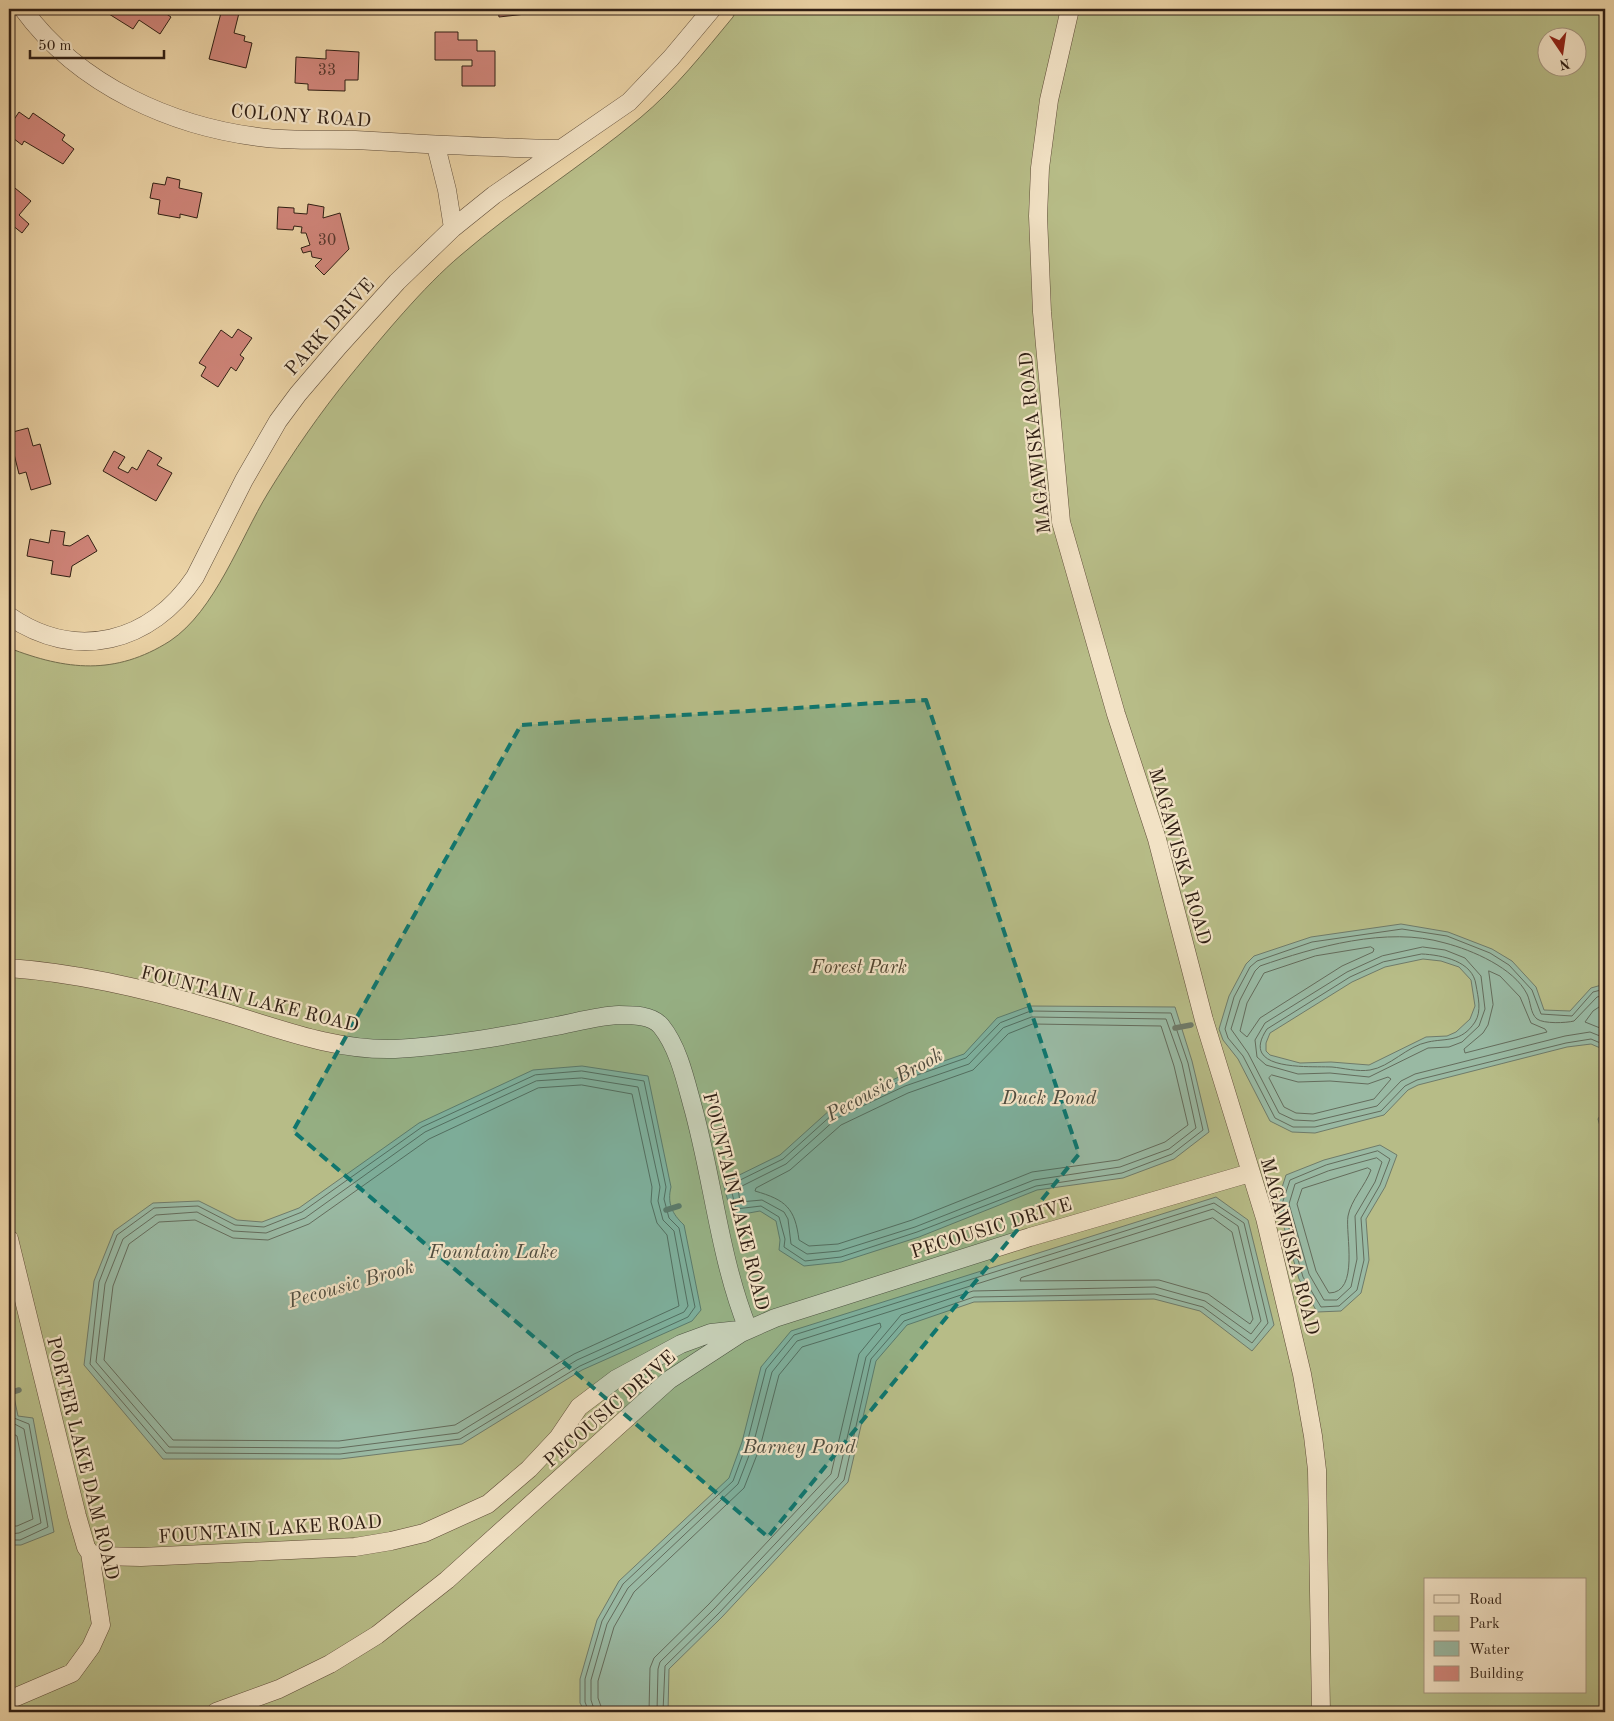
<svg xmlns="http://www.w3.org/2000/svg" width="1614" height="1721" viewBox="0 0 1614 1721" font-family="'Old Standard TT',serif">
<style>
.green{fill:#b7bc87;stroke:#746e4e;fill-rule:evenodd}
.water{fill:#99b9a3;stroke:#6f7b6a;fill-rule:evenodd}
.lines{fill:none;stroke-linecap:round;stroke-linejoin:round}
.shore{stroke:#646c5c;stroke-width:1}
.stream{stroke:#6f7b6a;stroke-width:5.5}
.building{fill:#d0857a;stroke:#301f14}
.minor-casing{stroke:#5f4c38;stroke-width:19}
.minor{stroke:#f2e2c5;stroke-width:18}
.marked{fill:#0f766e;fill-opacity:0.2;stroke:#0f766e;stroke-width:4;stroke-dasharray:10 6;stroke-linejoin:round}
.labels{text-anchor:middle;stroke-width:4.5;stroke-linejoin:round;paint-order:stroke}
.number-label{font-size:16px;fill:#58382e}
.street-label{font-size:19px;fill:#301f14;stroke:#f2e2c5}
.park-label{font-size:19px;font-style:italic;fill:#524631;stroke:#f2e2c5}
.water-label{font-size:20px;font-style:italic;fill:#504d3f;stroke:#f2e2c5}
</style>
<rect width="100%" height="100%" fill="#ebd3a6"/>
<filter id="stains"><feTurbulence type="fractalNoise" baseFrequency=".004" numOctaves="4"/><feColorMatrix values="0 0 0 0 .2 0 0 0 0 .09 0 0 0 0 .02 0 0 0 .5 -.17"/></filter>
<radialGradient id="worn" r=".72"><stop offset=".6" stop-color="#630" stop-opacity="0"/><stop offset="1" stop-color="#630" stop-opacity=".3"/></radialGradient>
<path class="green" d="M737 9H1605V1712H9V648C66 670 115 676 170 641 215 611 240 539 268 493 293 452 320 413 350 376 382 337 423 287 461 255 518 206 582 166 640 118 675 89 704 52 733 17ZM1546 38H1576V68H1546ZM1425 1580H1585V1692H1425Z"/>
<path class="water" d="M1401 924 1448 932 1492 949 1512 961 1536 987 1544 1010 1570 1011 1591 988 1605 984V1050L1591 1044 1567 1047 1418 1085 1408 1090 1384 1115 1315 1133 1292 1132 1270 1121 1238 1059 1223 1040 1219 1029 1229 996 1246 964 1254 956 1311 937ZM1423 959 1441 961 1459 967 1471 980 1475 1006 1470 1019 1456 1032 1447 1036 1426 1037 1369 1065 1331 1062 1300 1063 1270 1055 1266 1051V1043L1270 1033 1352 982 1385 967Z
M1030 1006 1175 1007 1192 1061 1209 1132 1174 1159 1123 1178 1037 1190 919 1237 841 1262 804 1266 779 1250 780 1240 776 1221 760 1211 732 1216 723 1183 780 1155 831 1109 901 1076 964 1054 997 1018Z
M582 1066 648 1076 671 1187C667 1203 672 1214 684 1225L701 1310 692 1321 582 1370 462 1444 340 1459H163L84 1365 94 1281 114 1231 153 1203 199 1201 237 1220 262 1222 299 1208 419 1123 533 1070Z
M1605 1107V1144L1598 1119Z
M1380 1145 1397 1155 1385 1187 1366 1219 1369 1260 1361 1293 1341 1311 1317 1312 1299 1279 1277 1203 1286 1175 1324 1160Z
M1216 1197 1248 1220 1274 1325 1252 1351 1200 1311 1154 1299 974 1302 907 1325 876 1361 848 1482 722 1617 669 1669 668 1712H585L580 1703V1679L597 1620 619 1581 729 1478 742 1442 761 1367 791 1331Z
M9 1373 18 1416 33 1418 54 1532 21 1545H9Z"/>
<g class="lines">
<path class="shore" d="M1371 947 1374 949 1373 952 1342 966 1260 1018 1247 1037 1240 1031 1247 1003 1264 973 1315 956Z
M1423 947 1445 950 1465 958 1481 976 1485 1009 1479 1026 1462 1042 1449 1047 1428 1048 1369 1077 1330 1073 1298 1074 1266 1065 1257 1057 1255 1040 1265 1023 1347 972 1382 956Z
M1422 954C1442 955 1473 961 1476 985 1478 997 1482 1011 1475 1022 1461 1043 1446 1038 1428 1042 1407 1046 1390 1067 1370 1070 1358 1072 1343 1068 1332 1067 1310 1066 1238 1072 1267 1029L1350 977 1383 962Z
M1489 971 1500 976 1520 997 1531 1023 1545 1029 1547 1032 1465 1053 1464 1049 1483 1033 1488 1025 1493 1005Z
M1605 989 1593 992 1572 1016 1541 1014 1532 990 1509 965 1490 953 1447 936 1402 929 1312 942 1257 961 1250 967 1234 997 1225 1029 1228 1038 1243 1056 1275 1118 1293 1127H1315L1381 1111 1405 1086 1417 1080 1566 1043 1591 1039 1605 1045
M1605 995 1597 997 1574 1021C1566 1023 1544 1024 1537 1019 1530 1013 1531 1002 1527 994 1514 968 1472 950 1445 943 1387 926 1315 947 1260 966L1255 971 1240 1000 1231 1029 1248 1053 1279 1113 1294 1120 1314 1121 1377 1106 1401 1081 1415 1074 1565 1036 1590 1032 1605 1038
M1605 1003 1593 1011 1585 1022 1605 1030
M1031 1011 1171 1013 1188 1063 1203 1130 1172 1154 1122 1173 1036 1186 917 1232 841 1257 805 1261 784 1247 785 1239 779 1217 761 1206 736 1209 730 1185 783 1159 834 1113 903 1080 966 1058 1000 1023Z
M1032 1017 1166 1019 1182 1064 1196 1128 1169 1149 1120 1167 1034 1180 915 1227 839 1251 807 1254 791 1244 788 1219 784 1212 762 1200 740 1202 738 1188 786 1164 837 1118 905 1086 969 1064 1003 1028Z
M1033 1024 1161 1026 1174 1066 1188 1125 1165 1142 1118 1160 1032 1172 912 1220 838 1244 809 1246 799 1240C795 1208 786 1200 755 1191L756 1188 790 1170 841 1125 908 1093 973 1070 1008 1034Z
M582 1071 644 1081 666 1187 664 1199 669 1218 679 1228 695 1307 688 1317 580 1366 460 1439 340 1454 166 1453 90 1364 99 1282 117 1235 154 1208 198 1206 235 1225 264 1227 302 1212 422 1127 535 1075Z
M1272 1075 1298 1082 1330 1081 1368 1084 1388 1077 1391 1079 1374 1099 1313 1114 1296 1113 1284 1107 1269 1078Z
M582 1078 638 1087 660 1187 658 1201 663 1220 674 1231 688 1306 684 1312 577 1360 458 1433 339 1448 169 1447 96 1362 105 1284 123 1239 156 1215 197 1212 233 1231 266 1233 305 1218 425 1132 536 1081Z
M582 1085 632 1094 652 1187 651 1202 657 1223 667 1235 679 1306 574 1354 455 1425 339 1441 173 1440 104 1360 113 1286 129 1244 159 1222 195 1220 233 1238 268 1240 309 1224 429 1139 538 1088Z
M1378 1151 1390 1159 1380 1185 1361 1218 1364 1260 1357 1290 1339 1306 1321 1307 1303 1277 1282 1204 1290 1180 1326 1165Z
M1377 1158 1382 1162 1375 1182 1355 1216 1357 1259 1351 1287 1337 1300H1324L1309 1274 1289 1204 1295 1184 1328 1171Z
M1368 1168 1371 1170C1365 1186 1351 1200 1348 1216 1345 1233 1360 1293 1329 1293L1316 1271 1297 1204 1302 1189Z
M1213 1218 1232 1232 1253 1319 1250 1324 1208 1294 1159 1280 1020 1281 1021 1278Z
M9 1395 14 1418 29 1424 48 1527 20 1540H9
M9 1421 24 1429 41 1523 19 1533 9 1534
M9 1431 17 1436 33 1519 17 1526H9
M589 1712 585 1702V1679L602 1621 623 1584 733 1481 747 1443 766 1369 794 1335 1214 1203 1244 1223 1268 1323 1252 1343 1203 1307 1155 1294 974 1297 904 1321 871 1359 844 1480 719 1613 665 1666 663 1712
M595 1712 591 1700V1680L607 1624 628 1588 738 1484 753 1445 772 1372 797 1341 1213 1209 1238 1226 1261 1321 1251 1334 1205 1301 1155 1287 973 1291 901 1315 866 1357 838 1477 714 1609 660 1662 658 1669 657 1712
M603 1712 598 1698V1681L614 1627 634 1592 744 1488 760 1447 779 1375 802 1347 880 1323 881 1327 859 1354 831 1474 709 1604 654 1658 650 1668 649 1712"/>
<path class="stream" d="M1175 1028 1191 1025
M666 1210 679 1206
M9 1393 19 1390"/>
</g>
<path class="building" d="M112 9H159L171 17 160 34 139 20 133 29 109 14Z
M222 9H240L234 33 245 36 244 41 252 43 246 68 209 59Z
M498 9H525L526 14 499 17Z
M435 32H458V40H477V51H495V86H462V66H472V60H435Z
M326 50 359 52 358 80H345V91L308 90V84L295 83 296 57 326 59Z
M19 112 29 119 33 113 65 135 62 140 74 149 63 164 24 141 22 145 9 135V127Z
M167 177 180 180 179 188 202 193 197 218 180 214V218L158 214 160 200 150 198 153 183 165 185Z
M10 184 31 201 19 215 29 224 22 233 12 225 9 228Z
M308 204 324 207 323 218 340 213 349 249 324 275 315 266 322 259 312 257 311 251 303 253 301 248 310 245 306 233H301L302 227 294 226 293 230 277 229 278 207 294 208V213L307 214Z
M238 329 252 338 240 355 244 358 236 371 231 367 218 387 201 376 206 367 199 363 221 330 232 338Z
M28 428 33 446 40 444 51 484 31 490 26 472 19 474 13 450 9 451V433Z
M148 450 162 458 157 465 172 473 156 501 103 471 114 451 125 457 118 468 128 473 132 467 137 470Z
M51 530 65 532 63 545 70 546 88 535 97 551 72 566 70 577 51 574 53 561 27 556 30 539 49 543Z"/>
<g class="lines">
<defs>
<path id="minor" d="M23 9C79 86 174 128 267 138 296 141 326 139 355 140 423 144 491 148 559 149
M1070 9 1049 100 1040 168 1038 216 1042 312 1061 522 1116 714 1157 839 1204 1020 1265 1218 1302 1374 1313 1436 1317 1470 1321 1712
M436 146 447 190 453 228
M9 616C76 662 151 643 195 577L244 480 278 421 298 394 339 346 397 282 453 228 494 195 629 102 671 58 712 9
M9 968C77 973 151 990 217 1010 275 1027 333 1051 395 1049 448 1046 499 1037 551 1027 574 1023 596 1016 619 1015 633 1015 652 1015 661 1026 678 1047 685 1078 692 1104 713 1178 719 1257 748 1329L711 1333 681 1344 616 1379 579 1407 558 1438 529 1469 488 1504 424 1533 391 1541 355 1547 141 1557 98 1556 90 1553
M9 1239 77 1516 86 1547 90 1553 101 1625 91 1647 72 1673 9 1700
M216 1712 279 1689 330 1664 377 1635 447 1580 669 1380 741 1333 775 1318 1030 1237 1250 1173"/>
</defs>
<use href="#minor" class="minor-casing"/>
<use href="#minor" class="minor"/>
</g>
<path class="marked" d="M926 700 1079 1154 768 1537 293 1131 521 725Z"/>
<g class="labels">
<g class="number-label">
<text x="327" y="75">33</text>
<text x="327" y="245">30</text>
</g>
<g class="street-label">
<text transform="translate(301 115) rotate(4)" y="7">COLONY ROAD</text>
<text transform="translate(329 326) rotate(-48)" y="7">PARK DRIVE</text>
<text transform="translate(1034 443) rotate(-96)" y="7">MAGAWISKA ROAD</text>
<text transform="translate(1181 856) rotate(74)" y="7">MAGAWISKA ROAD</text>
<text transform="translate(250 998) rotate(14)" y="7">FOUNTAIN LAKE ROAD</text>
<text transform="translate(737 1201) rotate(76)" y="7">FOUNTAIN LAKE ROAD</text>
<text transform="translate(991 1227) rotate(-17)" y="7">PECOUSIC DRIVE</text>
<text transform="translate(1291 1246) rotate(75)" y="7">MAGAWISKA ROAD</text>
<text transform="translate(609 1408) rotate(-41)" y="7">PECOUSIC DRIVE</text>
<text transform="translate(84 1458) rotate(76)" y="7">PORTER LAKE DAM ROAD</text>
<text transform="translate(270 1528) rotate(-4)" y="7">FOUNTAIN LAKE ROAD</text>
</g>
<g class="park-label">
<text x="859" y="973">Forest Park</text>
</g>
<g class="water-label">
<text transform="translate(884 1084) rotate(-29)" y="7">Pecousic Brook</text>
<text x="1049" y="1104">Duck Pond</text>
<text x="493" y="1258">Fountain Lake</text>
<text transform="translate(351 1283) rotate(-16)" y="7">Pecousic Brook</text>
<text x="799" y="1453">Barney Pond</text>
</g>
</g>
<rect width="1614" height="1721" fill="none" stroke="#ebd3a6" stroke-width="30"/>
<rect x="10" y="10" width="1594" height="1701" fill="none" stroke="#301f14" stroke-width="2.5"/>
<rect x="15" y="15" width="1584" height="1691" fill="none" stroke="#301f14"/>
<rect x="1424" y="1578" width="162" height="115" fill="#f2e2c5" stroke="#a4947e"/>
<rect x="1434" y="1595" width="25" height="8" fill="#f2e2c5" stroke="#a4947e"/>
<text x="1469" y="1604" font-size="15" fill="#301f14">Road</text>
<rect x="1434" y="1616" width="25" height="15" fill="#b7bc87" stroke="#a4947e"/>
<text x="1469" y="1628" font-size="15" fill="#301f14">Park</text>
<rect x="1434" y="1641" width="25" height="15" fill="#99b9a3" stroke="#a4947e"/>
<text x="1469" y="1654" font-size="15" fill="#301f14">Water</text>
<rect x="1434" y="1666" width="25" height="15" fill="#d0857a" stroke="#a4947e"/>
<text x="1469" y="1678" font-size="15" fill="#301f14">Building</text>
<g transform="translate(1562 52) rotate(167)"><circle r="24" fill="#f2e2c5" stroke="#a4947e"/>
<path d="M0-4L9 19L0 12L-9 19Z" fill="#8f2418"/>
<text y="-8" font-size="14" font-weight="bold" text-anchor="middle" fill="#301f14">N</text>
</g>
<path d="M30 50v8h134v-8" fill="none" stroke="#301f14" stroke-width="2.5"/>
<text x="38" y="50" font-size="15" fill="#301f14" stroke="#f2e2c5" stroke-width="4" paint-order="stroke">50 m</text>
<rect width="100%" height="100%" filter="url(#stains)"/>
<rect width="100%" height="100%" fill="url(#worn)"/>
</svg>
